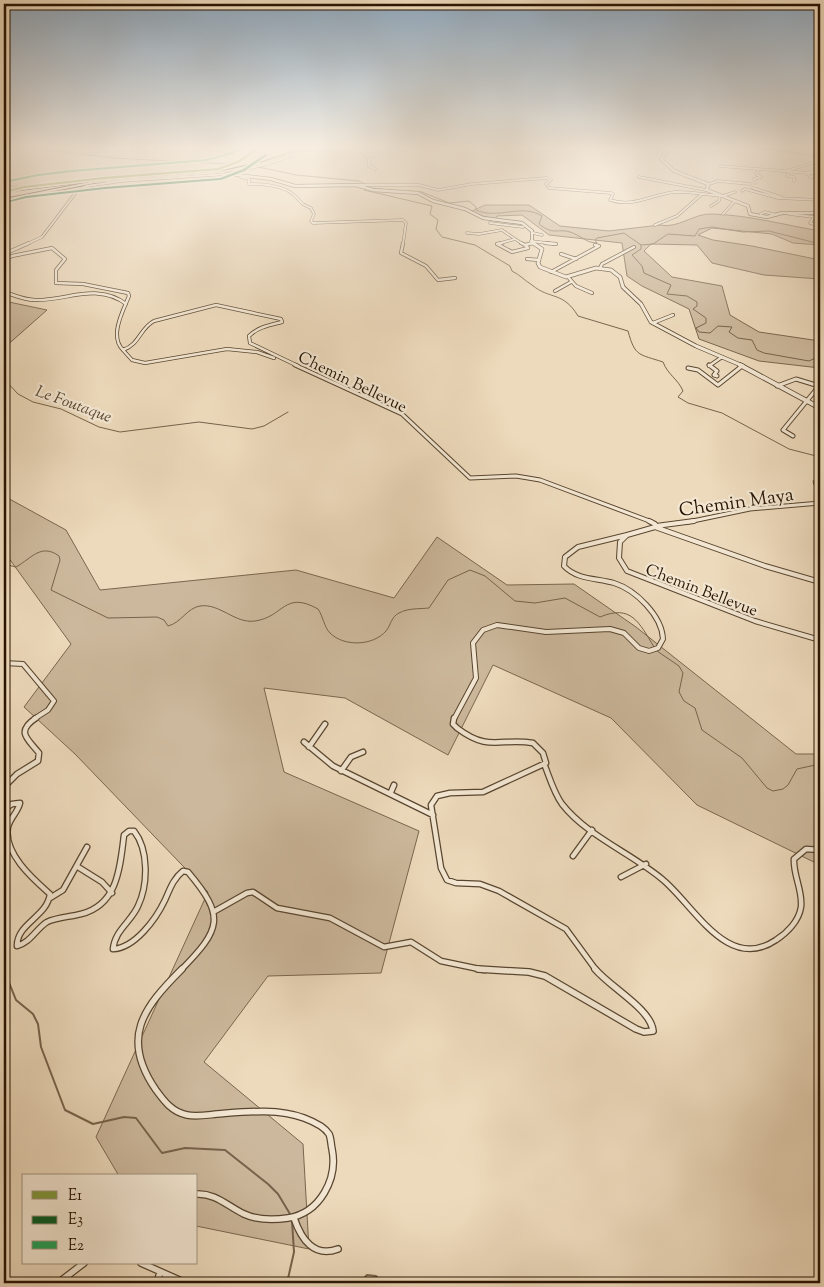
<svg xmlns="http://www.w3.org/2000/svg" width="824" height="1287" viewBox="0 0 824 1287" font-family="'Sorts Mill Goudy',serif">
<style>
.green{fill:#ccb89c;stroke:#7a664e}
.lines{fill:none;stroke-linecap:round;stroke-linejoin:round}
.stream-far1{stroke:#76634b;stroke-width:1}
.stream{stroke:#76634b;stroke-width:2}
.minor-far5-casing{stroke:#594630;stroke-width:3}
.minor-far4-casing{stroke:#594630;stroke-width:4}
.minor-far3-casing{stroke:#594630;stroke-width:5}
.minor-far2-casing{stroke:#594630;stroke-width:6}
.minor-far1-casing{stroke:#594630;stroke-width:7}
.minor-casing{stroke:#594630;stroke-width:8}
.tertiary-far2-casing{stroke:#594630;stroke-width:4}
.tertiary-far1-casing{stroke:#594630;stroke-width:4.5}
.tertiary-casing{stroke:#594630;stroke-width:5.5}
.secondary-casing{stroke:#281401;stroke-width:4}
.trunk-casing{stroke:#281401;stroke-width:2}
.minor-far5{stroke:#f3e7d3;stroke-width:2}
.minor-far4{stroke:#f3e7d3;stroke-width:2.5}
.minor-far3{stroke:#f3e7d3;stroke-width:3}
.minor-far2{stroke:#f3e7d3;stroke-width:4}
.minor-far1{stroke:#f3e7d3;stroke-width:4.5}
.minor{stroke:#f3e7d3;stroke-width:5.5}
.tertiary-far2{stroke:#f3e7d3;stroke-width:2.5}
.tertiary-far1{stroke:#f3e7d3;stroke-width:3}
.tertiary{stroke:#f3e7d3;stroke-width:4}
.secondary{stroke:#f3e7d3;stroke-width:2.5}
.trunk{fill:#eddabc;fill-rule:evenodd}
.bus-1-casing{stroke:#f3e7d3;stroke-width:3}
.bus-2-casing{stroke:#f3e7d3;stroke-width:3}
.bus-3-casing{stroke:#f3e7d3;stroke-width:3}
.bus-1{fill:#80983a;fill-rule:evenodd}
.bus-2{fill:#005820;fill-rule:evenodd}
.bus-3{fill:#1fa055;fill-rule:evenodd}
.labels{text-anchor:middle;stroke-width:4.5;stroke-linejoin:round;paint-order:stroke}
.far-street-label{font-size:16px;fill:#281401;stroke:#f3e7d3}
.far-water-label{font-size:16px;font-style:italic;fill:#5c4832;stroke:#f3e7d3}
.street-label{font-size:19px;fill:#281401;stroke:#f3e7d3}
</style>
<rect width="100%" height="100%" fill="#eddabc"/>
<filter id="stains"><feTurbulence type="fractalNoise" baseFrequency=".004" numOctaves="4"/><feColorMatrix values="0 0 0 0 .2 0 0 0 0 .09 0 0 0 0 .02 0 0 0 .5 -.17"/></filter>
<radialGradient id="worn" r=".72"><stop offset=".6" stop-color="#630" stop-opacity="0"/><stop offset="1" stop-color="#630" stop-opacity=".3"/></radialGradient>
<path class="green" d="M749 147H820V158L814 156Z
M485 205H529L560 226 609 231 660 225C678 229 694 213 712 214 748 215 785 225 820 231V245L793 243 772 234 712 228 698 235 713 240 752 246 820 260V279L764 275 712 263 697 245 651 244 644 251 672 277 722 286 730 315 759 332 820 341V368L759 361 699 339 689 309 642 286 627 276 622 243 549 235 522 215 497 216 495 220 470 212Z
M4 301 47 310 4 348Z
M4 496 66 530 100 590 296 570 394 598 437 537 507 585 574 584 636 627 796 754H820V865L697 805 611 718 493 665 448 755 345 698 264 688 284 772 419 831 381 973 268 976 204 1062 303 1144 309 1249 196 1226V1176H119L96 1137 208 892 75 754 24 707 71 644 8 557 4 555Z"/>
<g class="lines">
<path class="stream-far1" d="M24 147 114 158 227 164
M258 167 296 175 359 181 364 184
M370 188 399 191
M364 190 432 206 430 214 438 220 436 229 442 237 475 245 510 266 512 271C520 275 524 280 532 285 550 300 563 291 578 316L628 331C635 357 639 354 663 362 668 375 678 379 683 391L678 397 688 403 722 413 789 449 820 457
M408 191 422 192 449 203 469 201 476 207V210C498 220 521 203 542 216L539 224C555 236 555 228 570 232 580 235 586 243 597 243L595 240 597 238 624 233 641 245 653 244 668 234 695 236 699 229 712 227 743 232 769 231 820 244
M641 245V249L632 255 642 266 644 273 671 285 667 294 687 296 697 302V306L693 309 706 318V323L696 328 699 332 710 333 718 326 732 327 729 332 738 338 752 340 757 350 764 353 809 361 820 356
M4 379 18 394 33 402 61 409 99 427 120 432 199 422 252 429 264 426 288 412
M820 473 813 481 814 485 820 488
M4 564 16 567C32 558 41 543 59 556L60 560 51 590 108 618 157 617 164 620 168 626C181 623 187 608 200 606 220 603 235 624 255 621 284 617 284 590 318 609 323 616 324 627 330 633 344 647 373 646 386 631 391 625 391 617 399 613 408 608 419 609 429 608L448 580 470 570 485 576 515 601 535 603 565 598 600 617C631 604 639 622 654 647
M657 651 679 666 683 673 679 692 684 701 695 708 702 730 742 758 767 788 773 791 783 789 788 785 797 769 820 764"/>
<path class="stream" d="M4 970 16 1000 33 1014 38 1024 41 1047 65 1110 93 1124 124 1117 136 1118 162 1153 185 1148 225 1150 268 1184 278 1194 290 1214
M287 1283 294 1252 292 1221
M359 1283 367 1275 376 1276 383 1283"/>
<defs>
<path id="minor-far5" d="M312 150 399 152 402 147
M360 151 369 158V166L375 169
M720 166 820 174
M820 169 807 173 810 177 820 178
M787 171 815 162V159
M790 172 787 176 794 177V181
M241 177 249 179V184C264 184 284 185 295 196 302 203 301 204 311 208L314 214 311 221 313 223 403 220 406 223 403 244
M639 177 706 190
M4 183 11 187
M755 183 754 179 761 177 756 174 759 170
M709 184 718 181 750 184
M356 185H419L438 190 472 184 547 178 551 180 546 184 549 188 611 193 613 194 610 200C634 208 652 194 675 192 691 191 706 195 722 196
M753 188 781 197
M8 190 18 187
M742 191 745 189 778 198 820 200
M723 196 735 192
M711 206 719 201 720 196
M723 214 735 201
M761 214 765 212 776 215
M789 214 814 217
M814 217 810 223 820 226
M490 223 523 227
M655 225 677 216 702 194
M467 233 479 234 502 230 515 239
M533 233 542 235
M531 241 555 244
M27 244 42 237 77 191 87 186 122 181 227 174 267 164 317 147
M497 244 515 239 523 244
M529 244 533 243"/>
<path id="minor-far4" d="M403 243 401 253 426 266 438 280 455 278
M502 243 497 244 512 252 528 248 525 245
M521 243 525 245
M545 243 556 244
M525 245 533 243
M4 254 29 243
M561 254 576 259
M527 259 539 260
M4 260 12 256 52 248 65 259 56 270V283L83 284 128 293 129 296C123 311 109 336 123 350 140 344 140 328 154 321L216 305 281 319 282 322C270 325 258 327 249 336L250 343 298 366
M600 268 602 264 634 247
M551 272 599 246 595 245
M568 277 576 286 592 293
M555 291 571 282
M4 292C14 295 24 300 35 300 66 301 98 282 126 304
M653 323 673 315
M123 350 132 360 145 363 227 349 257 352 274 358
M709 366 722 357"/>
<path id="minor-far3" d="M295 365 402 414 470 478 516 476 540 480 652 522
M709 365 717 371 714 375 717 376
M688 368 698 370 718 385 742 366
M777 386 796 379 819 386 783 430 793 436
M688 522 750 509 820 503"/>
<path id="minor-far2" d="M649 521 655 524V527L627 535 620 542 619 558 627 571 755 621 820 640
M656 526 694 521
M655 527 765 566 820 582
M4 663 23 664 54 701 48 710 34 719
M454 719 476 678 473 643 483 630 497 625 546 632 610 629 624 633 639 648 649 651 658 648 663 639C662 616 636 590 614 583 597 578 577 580 564 566L565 557 578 547 627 535"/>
<path id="minor-far1" d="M454 718 453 724 457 728C490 753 501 737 533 743L543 753 546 763 483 792 450 793 437 796 431 805 441 868 447 880 456 883 480 884 499 891 566 929 596 970
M304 742 333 766 433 815
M309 747 325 724
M545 766C550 779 554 793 562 804 587 836 631 853 662 879 694 905 727 973 776 940 787 933 799 921 801 907 803 891 793 875 794 859L806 849 820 850
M341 771 351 757 363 752
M4 787 17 774 38 761 39 753C28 739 15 732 36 718
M391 792 394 785
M4 809 12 804 20 803C18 812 10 818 8 827 3 853 33 879 50 894 47 917 17 923 17 946 30 943 36 929 47 922 58 917 70 917 81 914 118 905 120 867 124 835L129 831H134C149 850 148 885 138 906 131 922 115 930 113 949 135 948 156 919 165 900 170 889 173 879 183 871L188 872C226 917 221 929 181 970
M573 856 592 830
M78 867 102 882 112 893
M621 877 646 864
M50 898 63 890 87 847
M215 911 247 893 253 892 277 908 330 918 384 947 411 942 441 961 484 970"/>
<path id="minor" d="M182 969C143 1008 120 1038 156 1090 164 1101 172 1112 187 1115 196 1117 207 1115 217 1114 244 1112 277 1108 304 1118 312 1121 324 1126 329 1134 331 1138 331 1145 332 1149 338 1179 320 1213 288 1218 274 1220 257 1220 244 1214 227 1206 216 1193 196 1194
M478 969 529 972 545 976 636 1029 644 1032 653 1031C651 1009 611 988 595 969
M294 1218C301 1239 314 1258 338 1249
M141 1263 186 1283
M58 1283 84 1263
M157 1283 160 1272
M163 1283 166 1275"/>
<path id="tertiary-far2" d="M658 147 667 151 661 159 674 171 708 184 707 190 748 206 750 214 767 217 782 213H820
M227 174 271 179 295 186 356 185 373 190 418 193 433 201 465 209 483 218 522 223 532 231V242L535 244"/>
<path id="tertiary-far1" d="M533 243 542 249 538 263 540 267 566 277 596 268 611 270 620 277 623 287 641 304 651 322 696 346 743 366"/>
<path id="tertiary" d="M740 365 820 408"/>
<path id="secondary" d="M4 191 116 177 219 169 240 161 260 147"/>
<path id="trunk" d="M307 147H310L265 164 223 173 95 183 4 201V199L95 181 223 171 263 162Z"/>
</defs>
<use href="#minor-far5" class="minor-far5-casing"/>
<use href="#minor-far4" class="minor-far4-casing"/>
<use href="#minor-far3" class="minor-far3-casing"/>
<use href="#minor-far2" class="minor-far2-casing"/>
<use href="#minor-far1" class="minor-far1-casing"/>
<use href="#minor" class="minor-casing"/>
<use href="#tertiary-far2" class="tertiary-far2-casing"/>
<use href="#tertiary-far1" class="tertiary-far1-casing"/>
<use href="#tertiary" class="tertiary-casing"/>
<use href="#secondary" class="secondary-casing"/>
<use href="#trunk" class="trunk-casing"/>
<use href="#minor-far5" class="minor-far5"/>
<use href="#minor-far4" class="minor-far4"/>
<use href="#minor-far3" class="minor-far3"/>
<use href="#minor-far2" class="minor-far2"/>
<use href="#minor-far1" class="minor-far1"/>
<use href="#minor" class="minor"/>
<use href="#tertiary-far2" class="tertiary-far2"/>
<use href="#tertiary-far1" class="tertiary-far1"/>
<use href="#tertiary" class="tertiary"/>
<use href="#secondary" class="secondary"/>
<use href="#trunk" class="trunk"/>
<defs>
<path id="bus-1" d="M258 147H262L241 162 219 170 104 179 24 188 4 193V191L24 186 104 177 218 168 239 160Z"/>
<path id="bus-2" d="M265 154 268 155 245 171 221 180 105 189 26 198 6 203 4 202 26 196 105 187 220 178 243 169Z"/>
<path id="bus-3" d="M241 147H245L233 154 207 161 72 172 38 176 4 183V181L38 174 72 170 207 159 231 152Z"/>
</defs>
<use href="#bus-1" class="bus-1-casing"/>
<use href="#bus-2" class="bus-2-casing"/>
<use href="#bus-3" class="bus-3-casing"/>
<use href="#bus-1" class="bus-1"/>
<use href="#bus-2" class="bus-2"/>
<use href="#bus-3" class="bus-3"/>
</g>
<linearGradient id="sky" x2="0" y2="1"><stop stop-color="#8fa8bd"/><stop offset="0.45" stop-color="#f7eee1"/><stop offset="1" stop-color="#f7eee1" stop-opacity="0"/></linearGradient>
<rect width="824" height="327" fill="url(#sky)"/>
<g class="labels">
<g class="far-street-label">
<text transform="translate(353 381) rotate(26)" y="6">Chemin Bellevue</text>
<text transform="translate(702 589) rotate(21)" y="6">Chemin Bellevue</text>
</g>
<g class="far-water-label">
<text transform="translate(74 403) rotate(20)" y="6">Le Foutaque</text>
</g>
<g class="street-label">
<text transform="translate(736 501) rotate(-8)" y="7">Chemin Maya</text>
</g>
</g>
<rect width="824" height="1287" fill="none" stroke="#eddabc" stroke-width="20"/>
<rect x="5" y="5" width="814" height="1277" fill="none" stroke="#281401" stroke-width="2.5"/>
<rect x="10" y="10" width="804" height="1267" fill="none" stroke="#281401"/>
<rect x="22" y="1174" width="175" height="90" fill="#f3e7d3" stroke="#a2937f"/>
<rect x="32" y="1191" width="25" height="8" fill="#80983a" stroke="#a2937f"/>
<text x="68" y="1200" font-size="15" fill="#281401">E1</text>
<rect x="32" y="1216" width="25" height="8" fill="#005820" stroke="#a2937f"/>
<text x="68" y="1224" font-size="15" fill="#281401">E3</text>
<rect x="32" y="1241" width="25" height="8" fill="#1fa055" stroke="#a2937f"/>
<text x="68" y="1250" font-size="15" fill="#281401">E2</text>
<rect width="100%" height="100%" filter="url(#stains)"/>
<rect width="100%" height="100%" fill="url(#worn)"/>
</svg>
